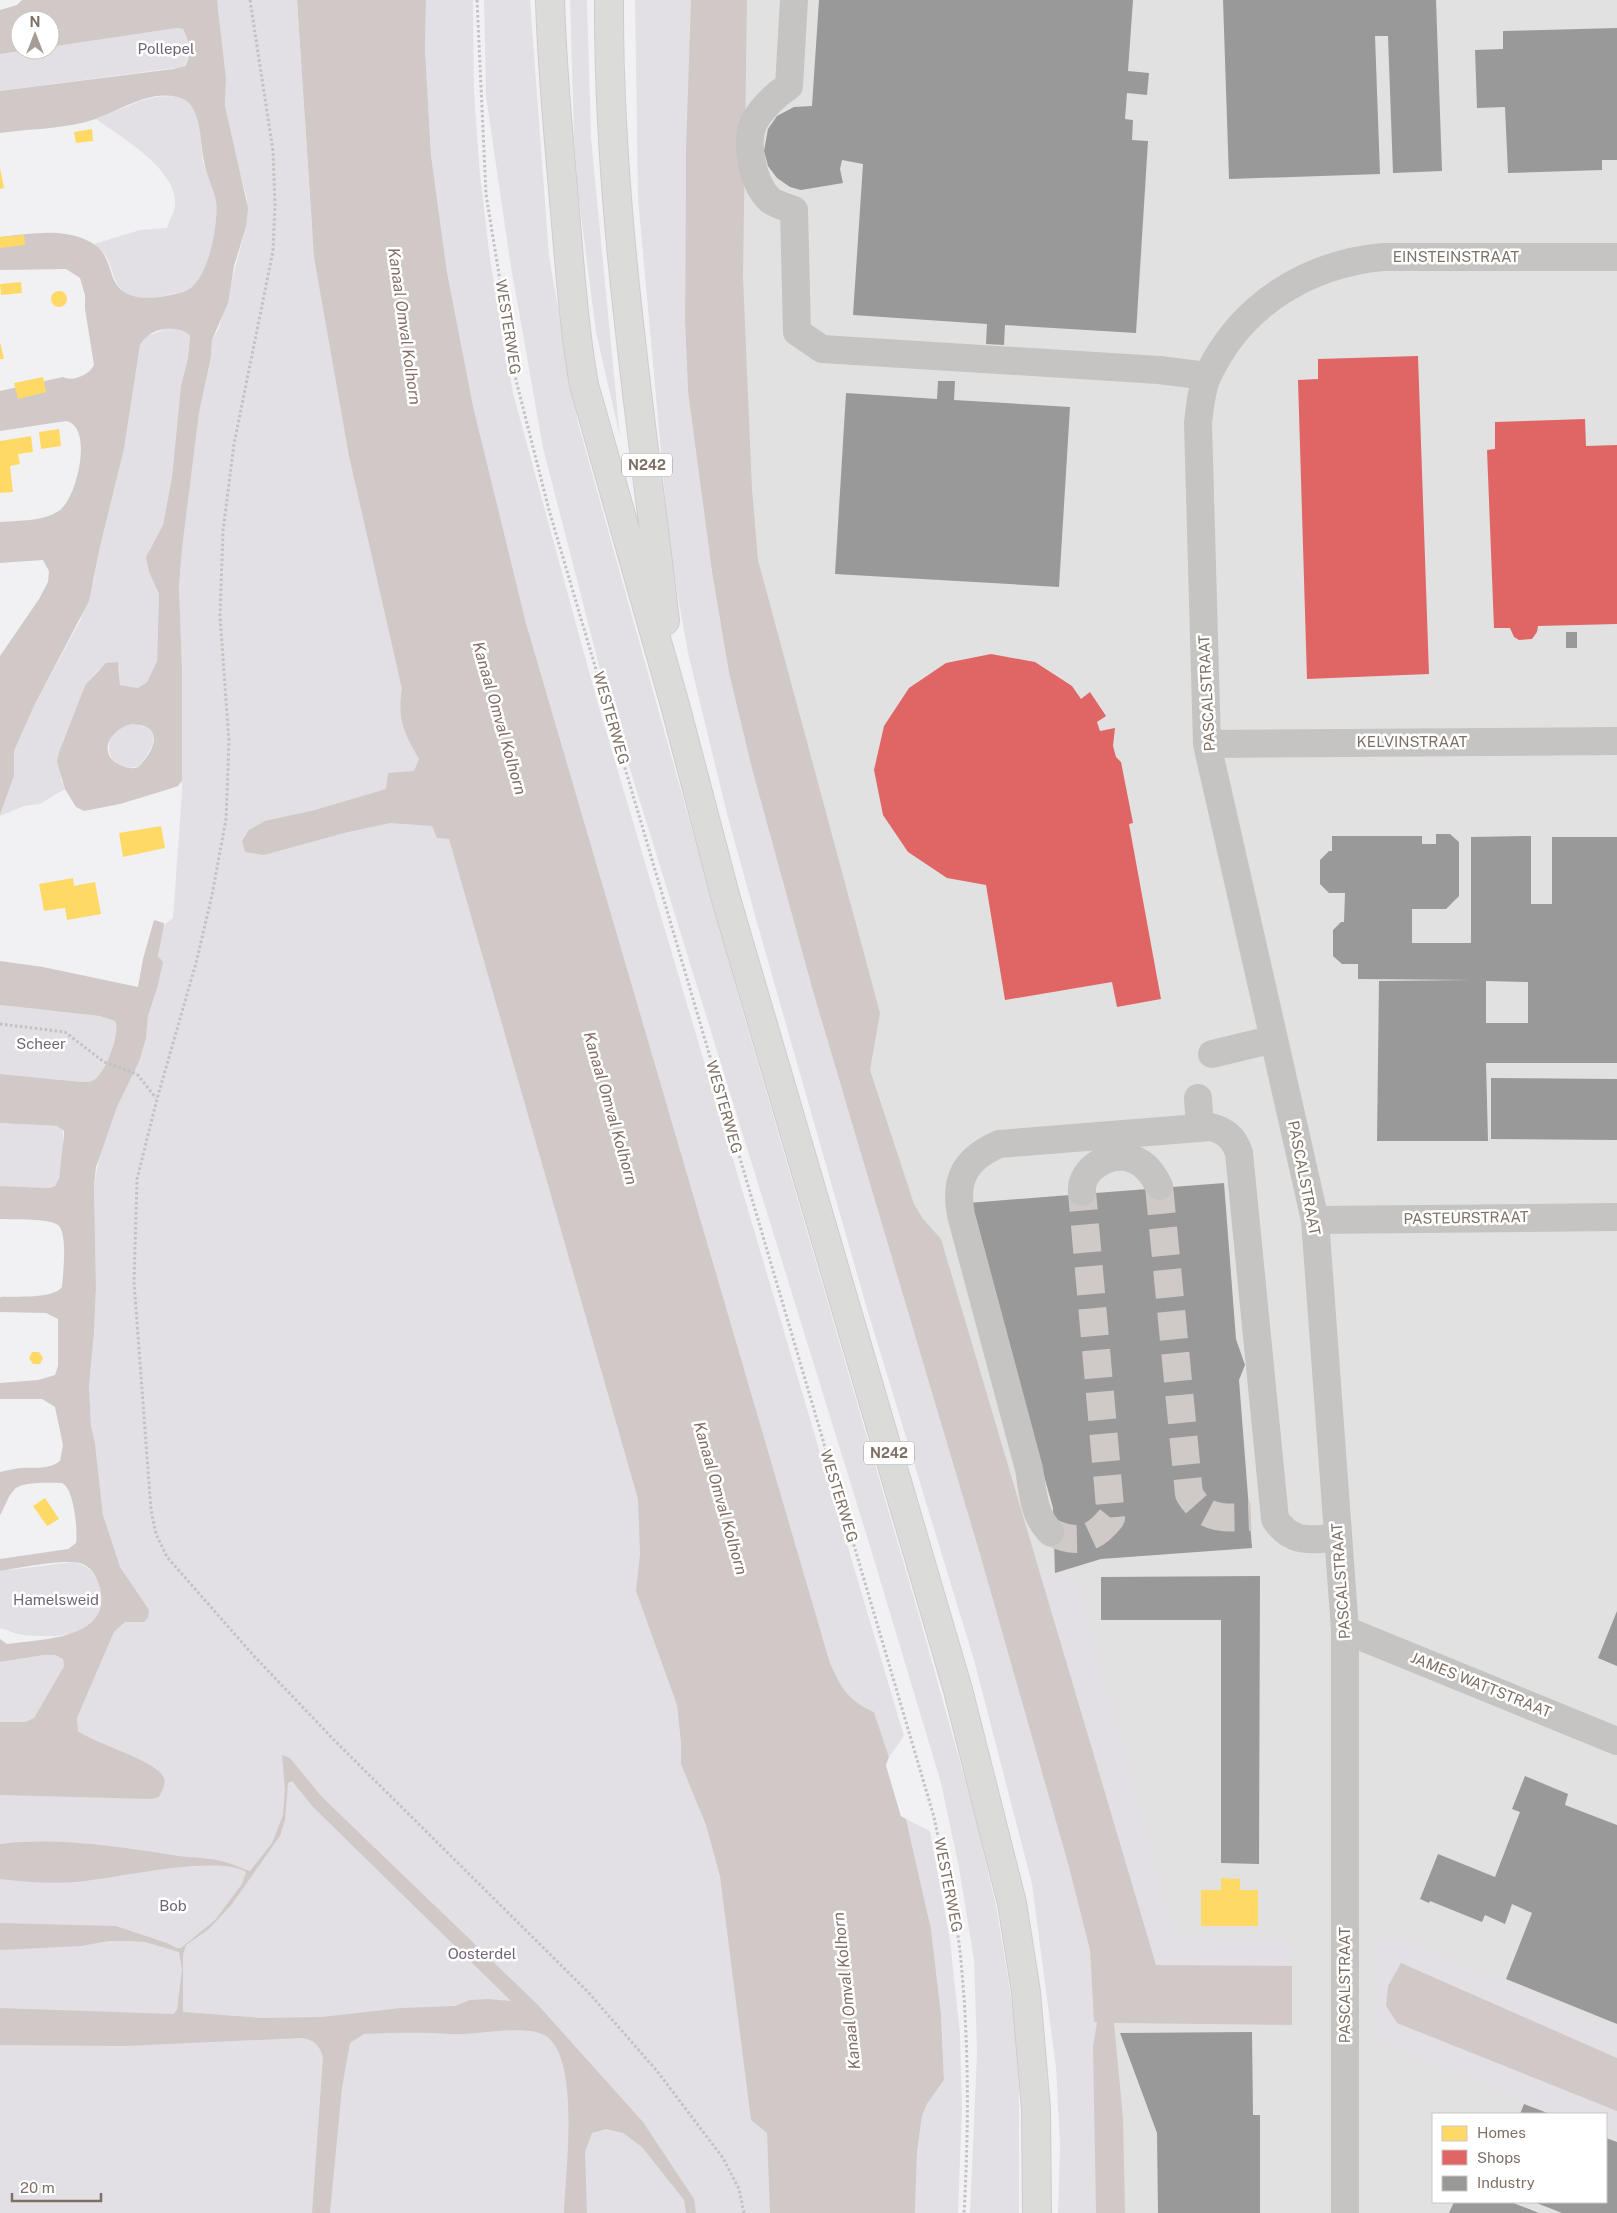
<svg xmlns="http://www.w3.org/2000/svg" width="1617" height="2213" viewBox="0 0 1617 2213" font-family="'Public Sans',sans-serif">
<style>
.built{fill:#e2e1e1;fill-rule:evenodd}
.green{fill:#e3e0e5}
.water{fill:#d1c9c7;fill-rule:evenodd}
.pier{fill:#f1f1f3}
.homes{fill:#ffd966}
.shops{fill:#e06666}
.industry{fill:#999;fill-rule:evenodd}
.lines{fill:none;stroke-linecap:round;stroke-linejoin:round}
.minor-tunnel{stroke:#cfcac8;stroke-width:28;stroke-dasharray:28 14;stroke-linecap:butt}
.major-casing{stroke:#cecdce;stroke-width:30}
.path{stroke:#c3c1c1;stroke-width:3;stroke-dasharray:2.5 2.5;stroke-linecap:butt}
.minor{stroke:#c5c4c3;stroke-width:28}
.major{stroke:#dbdbda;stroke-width:28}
.labels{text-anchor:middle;stroke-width:5;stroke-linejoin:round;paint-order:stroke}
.shield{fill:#fff;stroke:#a59b93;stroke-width:1}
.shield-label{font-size:14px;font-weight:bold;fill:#7f7065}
.park-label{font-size:15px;fill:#726477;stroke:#fff}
.street-label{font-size:15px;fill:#7f7065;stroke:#fff}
.water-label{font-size:16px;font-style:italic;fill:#836d66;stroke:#fff}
</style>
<rect width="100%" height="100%" fill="#f1f1f3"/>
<path class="built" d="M655 0H1617V2213H1073L1068 1984 865 1220ZM1433 2114H1606V2202H1433Z"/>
<path class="green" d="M217 0H297L312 230 674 1636 740 1918 783 2213H0V1784L159 1770 123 1752 89 1739 78 1731 77 1718 114 1632 125 1622H144L131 1586 120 1567 111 1545 103 1515 95 1443 91 1426 89 1386 94 1333 96 1288 94 1185 100 1153 117 1107 139 1062 146 1039 148 1016 161 972 158 947 164 925 173 918 182 792V667L179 587 182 549 199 413 211 357 212 340 219 328 246 227 247 199 235 156 225 106 226 78Z
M426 0H473L474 93 480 175 490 259 513 393 596 697 904 1736 889 1757 874 1712C848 1700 841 1688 830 1663L526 623 473 406 447 272 431 155 425 50Z
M484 0H530L549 256 578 423 743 1012 922 1626 975 1816 996 1906 1015 2021 1019 2088V2213H970L977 2052 974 1960 959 1868 941 1783 869 1543 604 685 543 448 510 261 486 96Z
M570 0H587L591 138 620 437 596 332 578 192 574 139Z
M635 0H691L686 150 685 321 688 392 712 572 729 673 752 769 814 995 980 1554 1069 1867 1090 1950 1094 2022H1097L1093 2047 1096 2213H1058L1060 2145 1056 2068 1032 1884 974 1660 867 1309 756 919 727 814 688 653 670 552 638 198Z
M177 28 183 29C189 40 194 59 182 67L0 91V54L28 50H50V47Z
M155 97C166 96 180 95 189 102 203 115 200 143 203 161 206 174 213 187 216 201 219 222 209 272 193 287 186 294 176 292 168 295 156 298 137 301 127 294 112 284 114 268 105 255 102 251 97 247 94 244L140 230 167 228C169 221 174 213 175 206 179 170 121 137 96 119L140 101Z
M166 329C175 329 183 329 190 336L188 358 181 385 172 477 163 525 158 537 149 550V572L159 594 157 661 147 682 138 688 120 685 119 666 99 669 86 684 82 693 63 741 61 779 65 789 40 804 24 806 0 816 14 776V751L34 706 80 621 94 580 100 547 124 449 140 345 147 336Z
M132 724C166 728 153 748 139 766 104 777 97 729 132 724Z
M0 1005 99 1016 115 1021C121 1032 105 1074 94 1080 90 1082 86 1082 82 1082L0 1074Z
M0 1123 57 1126 61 1128C67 1136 61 1178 55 1186L50 1188 0 1186Z
M74 1562C106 1568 111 1616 82 1630 63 1638 38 1637 18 1634 12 1633 6 1629 0 1628V1571Z
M1041 1575 1076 1578 1174 1936 1291 1940 1292 1966H1156Z
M44 1655H55L64 1659V1666L34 1718 25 1722H0V1662Z
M906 1819 930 1831 950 1940 960 2034 962 2109 958 2213H915L917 2153 922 2116 927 2104 944 2080 941 2014 931 1929Z
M1377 1937 1405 1941 1617 2031V2058L1401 1963 1388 1986 1397 2023 1617 2111V2139L1606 2135V2114H1556L1375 2038Z"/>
<path class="water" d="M22 0H217L226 78 225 106 248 208 246 227 234 266 228 303 212 340 211 357 199 413 182 549 179 587 182 667V781L178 786 166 790 120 804 84 811 76 807 65 789 57 762 59 752 82 693 86 684 106 663 118 662 120 685 138 688 147 682 157 661 159 594 149 572 146 557 163 525 172 477 181 385 188 358 190 336C181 326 158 327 148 336 145 338 142 342 140 345L124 449 100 547 89 601 34 706 14 751V776L0 815V656L39 599 48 582 49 571 43 560 0 563V522C21 520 43 522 60 510 77 498 94 426 66 421L0 431V391L63 377C73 382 89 375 94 365L85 309V295L80 278 66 269 0 270V237C30 234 65 227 92 243 106 251 108 264 113 278 125 306 160 298 183 292 208 286 219 222 216 201 213 187 206 175 204 161 200 144 202 107 183 99 150 86 117 114 86 122 59 129 28 129 0 133V91L173 69 185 66C193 54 189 41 183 29L177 28 50 47V20H20V50H28L0 54V10L17 5ZM132 724C143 725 154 727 154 740 153 747 150 752 146 758 143 761 141 765 138 767 130 771 114 764 110 757 101 742 119 726 132 724Z
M297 0H426L425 50 431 155 447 272 473 406 526 623 830 1663C841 1688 848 1700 874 1712L889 1757 886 1765 901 1816 906 1819 931 1929 941 2014 944 2080 927 2104 922 2116 917 2153 915 2213H770L767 2133 751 2120 720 1876 706 1825 681 1764V1742L677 1705 636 1591 640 1554 638 1499 449 839 437 838 432 826 390 823 344 833 264 855 245 852 242 841 249 830 265 821 315 810 386 789 388 773 414 771 419 759C404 733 397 719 402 689L349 456 314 257Z
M691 0H747L743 278 752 489 758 560 880 1013 870 1070 914 1204 923 1219 941 1239 1156 1965 1292 1966V2025L1114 2023 1123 2118 1125 2213H1096L1093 2047 1097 2022H1094L1090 1950 1069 1867 980 1554 814 995 752 769 729 673 712 572 688 392 685 321 686 150Z
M154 920 164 923V925L158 956 163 962 158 985 148 1016 146 1039 139 1062 117 1107 96 1167 94 1185 96 1288 94 1333 89 1386 91 1426 95 1443 103 1515 120 1567 149 1610 148 1618 144 1622H125L114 1632 77 1718 78 1731C95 1744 159 1761 164 1778 166 1785 162 1791 159 1797L152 1799 0 1795V1722H25L34 1718 64 1666 63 1659 55 1655H44L0 1662V1639L7 1644C40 1639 112 1640 100 1588 97 1577 91 1566 80 1563 62 1559 19 1568 0 1571V1559L68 1549 76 1543C78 1530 74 1488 62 1483 51 1483 21 1481 14 1490 8 1496 5 1507 0 1515V1472C7 1470 14 1469 20 1468 35 1467 48 1470 60 1461L63 1445 55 1407 42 1399H0V1383L38 1380 55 1375 58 1366V1319L46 1313 0 1312V1297C15 1296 54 1299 62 1287 63 1274 68 1233 58 1225 49 1218 13 1220 0 1219V1186L50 1188 55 1186 59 1178 64 1136V1131L57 1126 0 1123V1074L82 1082C86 1082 90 1082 94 1080 105 1074 121 1032 115 1021L99 1016 0 1005V961L43 967 138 987 143 959Z
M282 1755 290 1758 322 1797 538 2005 643 2122 694 2199 696 2213H686L684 2200 642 2147 623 2133 606 2129 592 2133 585 2152 587 2213H564C565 2174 581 2060 546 2036 526 2023 475 2036 451 2034 422 2032 393 2033 364 2034L350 2043 342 2088 330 2213H312L323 2057C319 2045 315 2040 302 2038L125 2046 0 2045V2008L173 2014 177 2010 182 1969 179 1952 145 1942 129 1941H109L81 1946 0 1950V1923L116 1926 167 1943 177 1948H181L215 1920 242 1884 246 1872C216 1854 115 1879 76 1882 51 1884 25 1882 0 1879V1844C58 1837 115 1846 172 1855 190 1858 208 1857 225 1862 234 1864 242 1869 250 1871L272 1843 283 1815 285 1789ZM292 1781 313 1807 511 2001 488 1999 470 2000 455 2006 401 2008 322 2017 261 2018 183 2012V1955L186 1945 209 1929 232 1904 280 1836 285 1820 288 1783Z
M1401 1963 1617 2058V2111L1397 2023 1386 2006 1388 1986Z"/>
<path class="pier" d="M891 1755 889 1765 903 1814 909 1820 901 1816 886 1765Z"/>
<path class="homes" d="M92 129 93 141 76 143 74 132Z
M0 168 4 188 0 189Z
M24 235 25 245 0 248V237Z
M21 282 22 293 1 295 0 284Z
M51 299a8 8 0 1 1 16 0a8 8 0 1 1-16 0Z
M0 342 4 359H0Z
M43 377 46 392 18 399 14 383Z
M59 429 61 446 41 449 39 432Z
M31 436 33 452 18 454 20 464 10 466 13 492 0 493V441Z
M161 826 165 848 123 857 119 833Z
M73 878 74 886 95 882 101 914 67 920 65 908 44 911 39 884Z
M32 1352H39L43 1358 40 1364H33L29 1358Z
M45 1498 59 1519 47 1526 33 1506Z
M1221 1878 1240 1879V1890H1258V1926H1201V1890H1221Z"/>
<path class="shops" d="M1418 356 1429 674 1307 679 1298 380 1318 379V359Z
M1585 419 1586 446 1617 445V624L1538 626 1537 632 1532 639 1519 640 1514 637 1510 628H1494L1487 450 1495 449V422Z
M991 654 1035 662 1072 686 1081 699 1090 692 1106 716 1097 722 1100 731 1115 728 1113 746 1116 757 1121 762 1133 823 1129 824 1161 999 1117 1007 1112 982 1005 1000 986 885 947 878 908 852 883 815 874 770 884 726 909 688 946 663Z"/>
<path class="industry" d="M819 0H1133L1128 71 1149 73 1147 95 1127 93 1125 119 1133 120 1132 140 1148 141 1136 333 1005 325 1004 345 986 344 987 324 853 315 863 164 842 160 840 169 843 183 801 190 790 187 777 178 768 166 764 151 768 129 777 116 794 107 812 106Z
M1223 0H1436L1442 171 1393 173 1388 36H1375L1380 174 1229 179Z
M1617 28V160H1602V170L1508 173 1505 107 1477 108 1475 50 1503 49V31Z
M938 381H955L954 400 1070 407 1059 587 835 574 846 393 937 399Z
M1566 632H1577V648H1566Z
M1436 834H1450L1459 842V896L1446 909H1412V943H1471V837L1531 836V904H1552V837H1617V1063H1486L1488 1141H1377L1379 981 1471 980 1358 979V964H1342L1333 956V930L1341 922H1344L1345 893H1329L1320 884V860L1329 851H1332V836H1422V844H1436ZM1486 981 1528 982V1023H1486Z
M1491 1078 1617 1079V1140L1491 1139Z
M1224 1183 1236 1339 1245 1365 1239 1380 1252 1548 1101 1559 1055 1573 1053 1508 968 1203Z
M1260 1576 1259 1864 1221 1863V1620H1101V1577Z
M1617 1611V1666L1598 1658Z
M1525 1776 1568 1794 1565 1805 1617 1825V2024L1506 1979 1532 1913 1512 1904 1505 1924 1485 1915 1482 1922 1430 1901 1429 1903 1420 1899 1438 1854 1495 1877 1520 1812 1512 1809Z
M1252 2032 1253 2115H1260V2213H1158L1157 2133 1120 2033Z
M1524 2104 1550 2114H1520Z
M1606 2138 1617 2142V2213H1562L1534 2202H1606Z
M1454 2202H1511L1539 2213H1449Z"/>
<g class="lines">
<path class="minor-tunnel" d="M1159 1186 1189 1494C1205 1521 1223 1518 1251 1517
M1050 1532C1076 1544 1093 1541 1111 1518L1082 1192"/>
<defs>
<path id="major" d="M550 0C552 71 559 141 565 212 570 269 574 328 584 385L675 705 726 899 958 1690 1012 1903 1026 1992 1036 2109 1037 2213
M609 0C608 208 641 415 665 621"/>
</defs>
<use href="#major" class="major-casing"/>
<path class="path" d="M250 0 273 151 275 205 273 251 234 444 223 531 220 616 229 742 226 819 212 895 196 963 157 1099 137 1179 134 1282 151 1510 156 1534 167 1557 254 1656 335 1741 588 1992 657 2071 723 2158 739 2189 744 2213
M477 0 486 194 516 380 549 510 934 1817C943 1861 955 1906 960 1951 969 2039 969 2125 964 2213
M0 1024 65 1032 104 1062 137 1074 156 1098"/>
<path class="minor" d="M794 0 789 86C774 96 763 106 754 122 744 143 753 183 769 199 775 205 787 207 794 210L797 332 822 349 1159 370 1207 376
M1207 744 1617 741
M1212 1054 1274 1039
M1198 1098 1200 1128
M1082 1192C1080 1168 1111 1151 1133 1159 1146 1164 1153 1174 1159 1186
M1315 1220 1617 1217
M1050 1532C1033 1514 1033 1492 1029 1469L961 1215C954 1179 965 1159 999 1144L1211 1127C1226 1131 1234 1138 1239 1153L1275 1519C1292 1545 1312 1539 1338 1538
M1345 1630 1617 1741
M1345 2213V1630L1315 1220 1207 744 1198 423C1200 408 1201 389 1208 375 1241 305 1307 264 1383 257H1617"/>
<use href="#major" class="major"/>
</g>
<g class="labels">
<g class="shield">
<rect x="622" y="453.5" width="50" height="23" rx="4"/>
<rect x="864" y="1441.5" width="50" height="23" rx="4"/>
</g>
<g class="shield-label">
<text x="647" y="470">N242</text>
<text x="889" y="1458">N242</text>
</g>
<g class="park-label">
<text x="166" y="54">Pollepel</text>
<text x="41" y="1049">Scheer</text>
<text x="56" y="1605">Hamelsweid</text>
<text x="173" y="1911">Bob</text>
<text x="482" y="1959">Oosterdel</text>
</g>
<g class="street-label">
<text x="1456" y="262">EINSTEINSTRAAT</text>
<text transform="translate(508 327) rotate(81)" y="5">WESTERWEG</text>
<text transform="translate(1207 693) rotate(-93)" y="5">PASCALSTRAAT</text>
<text transform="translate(611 718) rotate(74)" y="5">WESTERWEG</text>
<text x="1412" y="747">KELVINSTRAAT</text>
<text transform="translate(724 1107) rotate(74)" y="5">WESTERWEG</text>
<text transform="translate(1304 1178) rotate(79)" y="5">PASCALSTRAAT</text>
<text transform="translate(1466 1218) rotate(-1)" y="5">PASTEURSTRAAT</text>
<text transform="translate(839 1496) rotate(73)" y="5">WESTERWEG</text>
<text transform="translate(1341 1581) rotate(-94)" y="5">PASCALSTRAAT</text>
<text transform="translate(1481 1685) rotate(22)" y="5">JAMES WATTSTRAAT</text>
<text transform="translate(948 1885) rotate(79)" y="5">WESTERWEG</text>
<text transform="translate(1345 1985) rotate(-90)" y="5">PASCALSTRAAT</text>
</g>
<g class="water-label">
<text transform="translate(405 326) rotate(82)" y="6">Kanaal Omval Kolhorn</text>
<text transform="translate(500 718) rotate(74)" y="6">Kanaal Omval Kolhorn</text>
<text transform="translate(611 1108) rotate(74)" y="6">Kanaal Omval Kolhorn</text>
<text transform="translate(721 1498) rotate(74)" y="6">Kanaal Omval Kolhorn</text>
<text transform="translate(846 1991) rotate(-96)" y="6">Kanaal Omval Kolhorn</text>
</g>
</g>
<rect x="1432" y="2113" width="175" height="90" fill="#ffffff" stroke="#ccc6c1"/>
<rect x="1442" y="2126" width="25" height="15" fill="#ffd966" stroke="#ccc6c1"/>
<text x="1477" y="2138" font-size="15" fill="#7f7065">Homes</text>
<rect x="1442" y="2150" width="25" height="15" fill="#e06666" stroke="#ccc6c1"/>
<text x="1477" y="2163" font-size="15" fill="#7f7065">Shops</text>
<rect x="1442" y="2176" width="25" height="15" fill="#999999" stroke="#ccc6c1"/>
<text x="1477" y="2188" font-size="15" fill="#7f7065">Industry</text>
<g transform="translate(35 35)"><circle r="24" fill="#ffffff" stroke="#ccc6c1"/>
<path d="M0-4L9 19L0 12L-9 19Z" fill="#a79d97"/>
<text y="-8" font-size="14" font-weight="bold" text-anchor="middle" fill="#7f7065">N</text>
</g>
<path d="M12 2193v8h89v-8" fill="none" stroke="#7f7065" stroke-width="2.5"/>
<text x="20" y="2193" font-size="15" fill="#7f7065" stroke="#ffffff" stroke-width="4" paint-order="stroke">20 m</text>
</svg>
